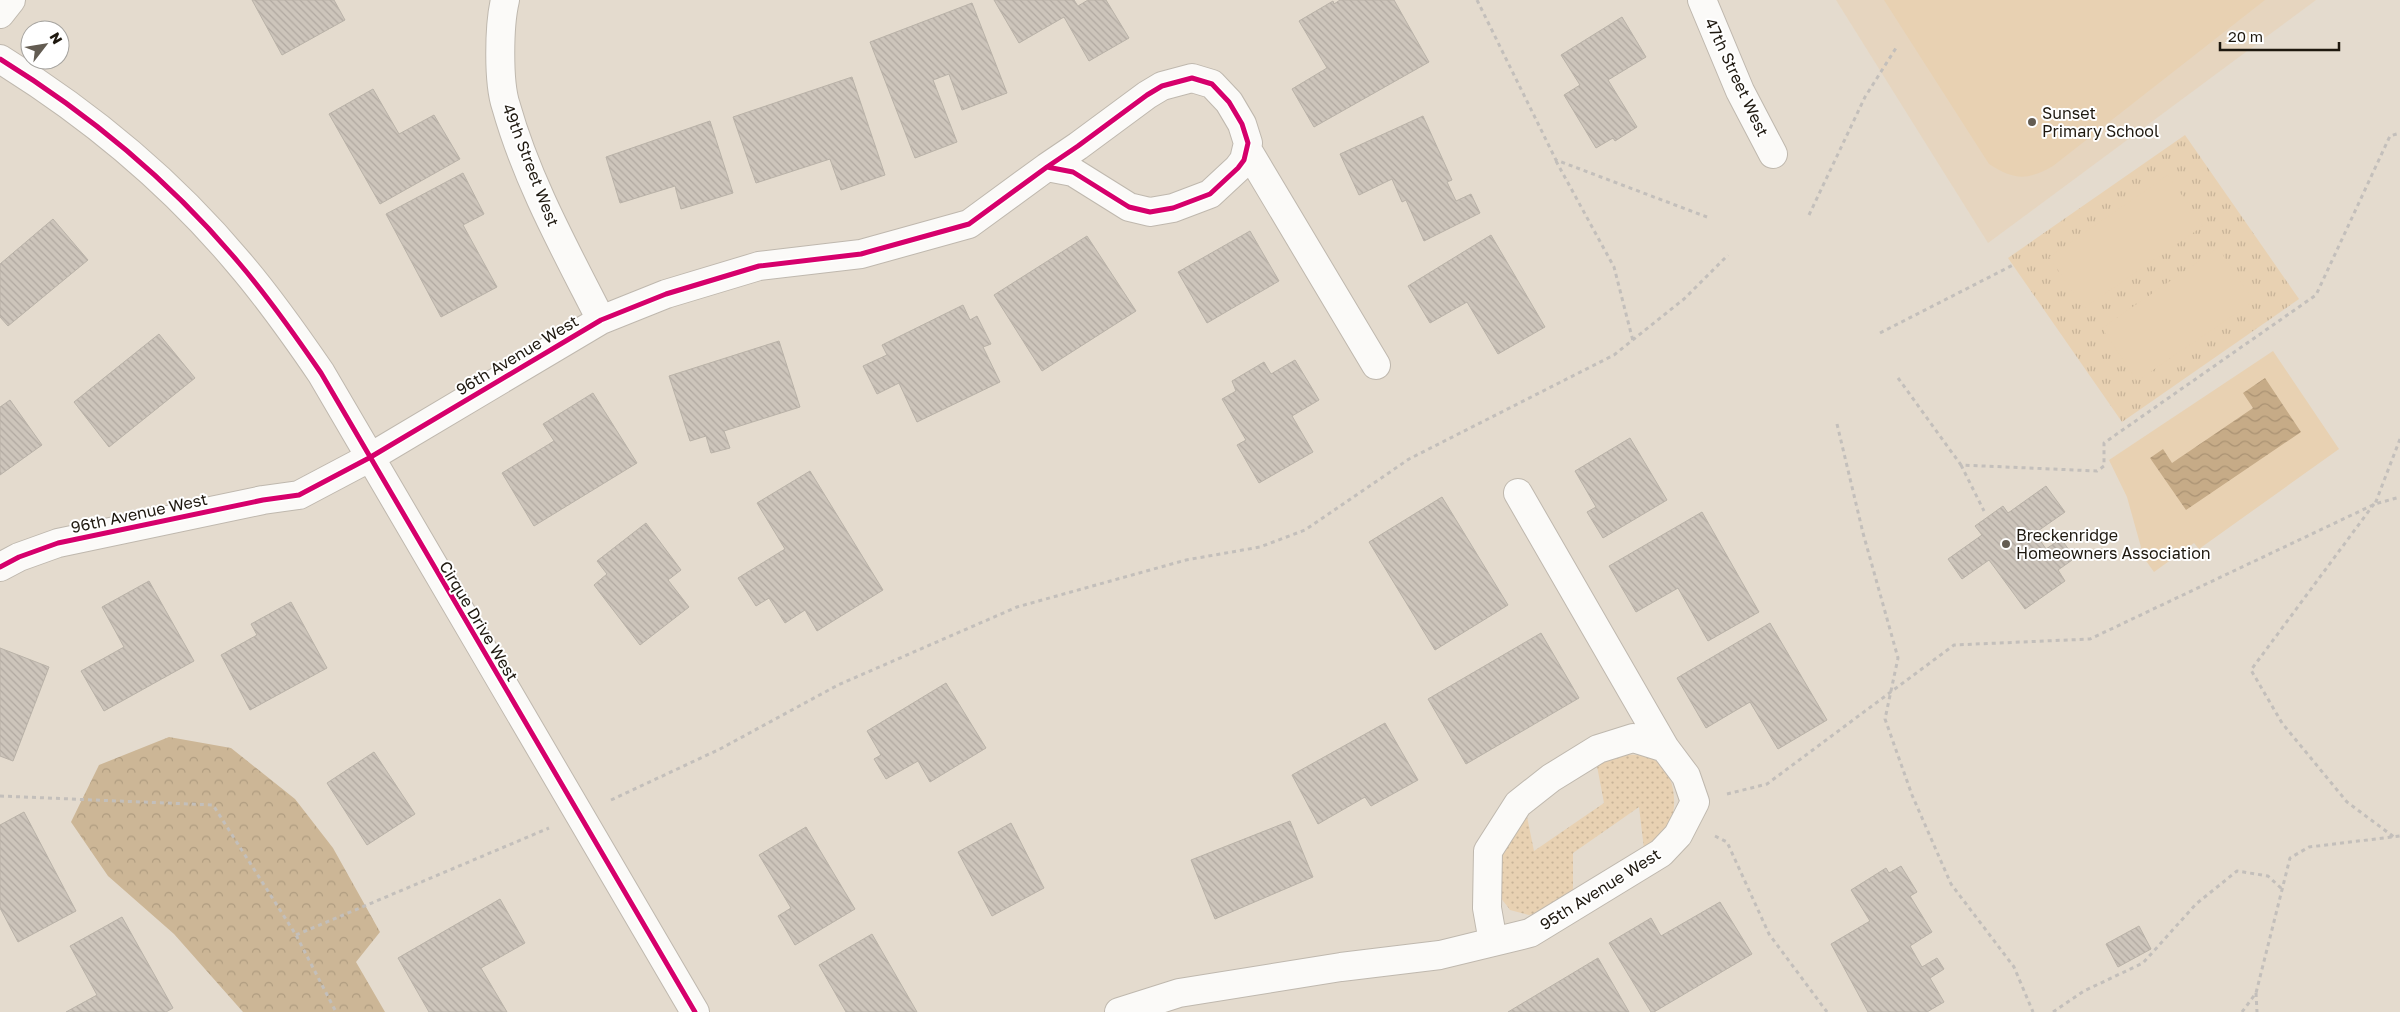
<svg xmlns="http://www.w3.org/2000/svg" width="2400" height="1012" viewBox="0 0 2400 1012" font-family="'Golos Text',sans-serif">
<style>
.built{fill:#e6d5bf}
.grass{fill:url(#grass-dots)}
.forest{fill:url(#forest-crowns)}
.park{fill:url(#park-tufts)}
.garden{fill:#e8d1b2}
.water{fill:url(#water-waves)}
.building{fill:url(#building-back-hatch);stroke:#b9b2a8}
.lines{fill:none;stroke-linecap:round;stroke-linejoin:round}
.minor-casing{stroke:#bfb8ae;stroke-width:30}
.path{stroke:#c3bfbb;stroke-width:3;stroke-dasharray:4 4;stroke-linecap:butt}
.minor{stroke:#fbfaf8;stroke-width:28}
.cycleway-casing{stroke:#fff;stroke-width:8}
.cycleway{stroke:#d6006c;stroke-width:5}
.poi-dot{fill:#635c52;stroke:#fff;stroke-width:2}
.labels{text-anchor:middle;stroke-width:4;stroke-linejoin:round;paint-order:stroke}
.street-label{font-size:16px;fill:#1e180f;stroke:#fff}
.poi-label{font-size:16px;fill:#1e180f;stroke:#fff;text-anchor:start}
</style>
<defs>
<pattern id="grass-dots" width="8" height="8" patternUnits="userSpaceOnUse" patternTransform="scale(1.25)"><rect width="8" height="8" fill="#e8d1b2"/><path d="M2 2h.1M6 6h.1" fill="none" stroke="#c7b398" stroke-width="1.8" stroke-linecap="round"/></pattern>
<pattern id="forest-crowns" width="20" height="18" patternUnits="userSpaceOnUse" patternTransform="scale(1.25)"><rect width="20" height="18" fill="#ccb696"/><path d="M2 6a3 3 0 1 1 6 0M12 15a3 3 0 1 1 6 0" fill="none" stroke="#af9c80"/></pattern>
<pattern id="park-tufts" width="24" height="20" patternUnits="userSpaceOnUse" patternTransform="scale(1.25)"><rect width="24" height="20" fill="#e8d1b2"/><path d="M3 7l-1-3M5 7V3M7 7l1-3M15 17l-1-3M17 17v-4M19 17l1-3" fill="none" stroke="#c7b398"/></pattern>
<pattern id="water-waves" width="16" height="10" patternUnits="userSpaceOnUse" patternTransform="scale(1.25)"><rect width="16" height="10" fill="#c6ab87"/><path d="M0 5q4-4 8 0t8 0" fill="none" stroke="#aa9273"/></pattern>
<pattern id="building-back-hatch" width="6" height="6" patternUnits="userSpaceOnUse" patternTransform="scale(1.25)"><rect width="6" height="6" fill="#cdc5bb"/><path d="M-1 5l2 2M0 0l6 6M5-1l2 2" fill="none" stroke="#b0a8a0"/></pattern>
</defs>
<rect width="100%" height="100%" fill="#e4dbce"/>
<path class="built" d="M1836 0H2316L1988 243Z"/>
<path class="grass" d="M1616 755C1629 755 1642 753 1653 759 1677 772 1680 812 1665 831 1660 838 1651 843 1644 849L1639 807 1573 853V893L1544 911 1529 915 1510 910C1506 904 1499 897 1497 891 1489 861 1510 830 1525 807L1534 851 1604 803 1597 766Z"/>
<path class="forest" d="M169 737 231 748 295 799 333 848 380 932 356 962 385 1012H243L174 934 108 876 71 822 99 765Z"/>
<path class="park" d="M2185 135 2299 299 2122 422 2008 258Z"/>
<path class="garden" d="M1884 0H2265L2053 166C2027 181 2014 180 1989 164Z
M2168 175 2203 226 2084 308 2049 257Z
M2218 248 2254 301 2137 381 2102 328Z
M2273 351 2339 449 2199 549 2194 543 2154 572 2144 558 2127 497 2109 460Z"/>
<path class="water" d="M2265 378 2301 432 2186 510 2150 458 2163 449 2172 463 2253 408 2243 393Z"/>
<path class="building" d="M252 0H334L345 20 282 55Z
M994 0H1074L1078 6 1088 0H1106L1129 38 1089 61 1064 17 1019 43Z
M1340 0H1394L1429 62 1314 127 1292 89 1327 68 1299 21 1333 1 1334 4Z
M972 3 1007 93 962 110 949 74 933 80 957 142 915 158 870 42Z
M1622 17 1646 57 1608 80 1637 127 1615 141 1613 138 1596 148 1564 95 1580 85 1561 55Z
M852 77 885 175 841 190 830 159 756 183 733 117Z
M373 89 399 134 434 115 460 159 380 204 329 114Z
M1423 116 1452 180 1447 182 1456 201 1471 194 1480 213 1424 241 1406 200 1402 202 1392 179 1359 195 1340 154Z
M710 121 733 193 681 209 675 186 620 203 606 157Z
M463 173 484 214 463 225 497 287 441 317 386 214Z
M53 219 88 260 8 326 0 317V264Z
M1250 231 1279 281 1207 323 1178 272Z
M1491 235 1545 327 1498 354 1467 302 1430 323 1408 286Z
M1087 236 1136 311 1042 371 994 295Z
M963 305 970 320 977 316 991 344 983 347 1000 382 917 422 899 383 877 394 863 366 887 355 882 345Z
M159 334 195 378 109 447 74 402Z
M779 341 800 407 724 431 730 448 711 453 706 436 690 441 669 376Z
M1295 360 1319 400 1292 416 1313 452 1259 483 1237 445 1246 440 1222 399 1236 391 1232 381 1264 362 1271 374Z
M593 393 637 463 534 526 502 473 554 441 543 424Z
M10 400 42 445 0 475V407Z
M1630 438 1667 500 1603 538 1587 512 1596 507 1575 471Z
M810 471 883 590 817 631 805 610 785 623 769 598 756 606 738 578 785 549 757 503Z
M2046 486 2065 512 2035 533 2046 549 2061 539 2075 558 2058 570 2065 581 2025 609 1989 560 1962 579 1948 559 1982 535 1975 526 2003 506 2008 513Z
M1442 497 1508 605 1435 650 1369 542Z
M1702 512 1759 612 1708 641 1678 588 1636 612 1609 566Z
M646 523 681 570 668 580 689 607 640 645 594 585 607 574 597 561Z
M149 581 194 661 104 711 81 671 124 647 102 607Z
M291 602 327 668 250 710 221 655 257 635 251 624Z
M1770 623 1827 720 1778 749 1750 702 1706 728 1677 678Z
M1541 633 1579 698 1466 764 1428 699Z
M0 648 49 667 13 761 0 756Z
M946 683 986 748 930 782 918 761 886 779 874 759 881 755 867 731Z
M1385 723 1418 780 1371 806 1365 797 1318 824 1292 775Z
M374 752 415 814 367 845 327 783Z
M24 812 76 911 18 942 0 908V825Z
M1290 821 1313 877 1215 919 1191 860Z
M1011 823 1044 888 992 916 958 852Z
M806 827 855 909 795 945 778 916 791 908 759 855Z
M1901 866 1917 892 1910 896 1932 932 1910 946 1922 967 1937 958 1944 969 1930 978 1944 1002 1927 1012H1868L1831 944 1870 921 1851 890 1886 868 1889 873Z
M500 899 525 943 481 968 507 1012H429L398 958Z
M1720 902 1752 954 1654 1012H1651L1609 943 1651 918 1661 936Z
M122 917 173 1008 166 1012H66L97 995 70 946Z
M2139 926 2151 949 2118 967 2106 944Z
M872 934 917 1012H846L819 965Z
M1598 958 1629 1012H1508Z"/>
<g class="lines">
<defs>
<path id="minor" d="M505 0C499 25 498 82 506 106 527 181 566 251 601 320
M1702 0 1740 91 1773 154
M0 14 11 0
M0 59C89 114 171 182 239 263 269 298 295 335 321 373L695 1012
M1247 149 1376 365
M1518 493 1665 748
M0 567 19 557 58 543 263 500 299 495 369 458 601 320 666 294 759 266 861 254 969 224 1047 167 1078 146 1147 95 1162 86 1192 78 1212 84 1229 102 1242 124 1248 143 1244 160 1238 168 1210 194 1173 208 1150 212 1129 207 1073 172 1047 167
M1119 1012 1179 993 1341 967 1440 955 1530 933 1661 853 1678 835 1695 802 1686 776 1665 748 1633 738 1598 749 1551 778 1518 804 1488 851 1487 908 1493 942"/>
</defs>
<use href="#minor" class="minor-casing"/>
<path class="path" d="M1477 0 1556 160 1707 217
M1556 161 1614 267 1633 341
M1809 215 1865 97 1896 48
M1880 333 2013 265
M1898 378 1961 465 2097 471 2104 466V443L2316 295 2390 136 2400 133
M1837 424 1863 533 1898 658 1885 719 1912 795 1951 884 2014 967 2033 1012
M2400 439 2375 504 2400 497
M1961 465 1984 511
M2374 504 2251 670 2282 723 2347 802 2394 837
M1727 794 1767 784 1954 645 2090 639 2375 504
M0 796 213 805 296 935 336 1012
M611 800 720 749 838 685 1017 607 1186 560 1260 547 1305 530 1409 459 1614 355 1684 299 1728 255
M1715 836 1727 842 1769 934 1827 1012
M296 935 549 828
M2256 993 2257 1012
M2053 1012 2084 991 2143 963 2196 904 2237 871 2268 876 2283 890
M2242 1012 2256 993 2290 858 2309 847 2400 836"/>
<use href="#minor" class="minor"/>
<defs>
<path id="cycleway" d="M0 59C89 114 171 182 239 263 269 298 295 335 321 373L695 1012
M0 567 19 557 58 543 263 500 299 495 369 458 601 320 666 294 759 266 861 254 969 224 1047 167 1078 146 1147 95 1162 86 1192 78 1212 84 1229 102 1242 124 1248 143 1244 160 1238 168 1210 194 1173 208 1150 212 1129 207 1073 172 1047 167"/>
</defs>
<use href="#cycleway" class="cycleway-casing"/>
<use href="#cycleway" class="cycleway"/>
</g>
<g class="poi-dot">
<circle cx="2032" cy="122" r="5"/>
<circle cx="2006" cy="544" r="5"/>
</g>
<g class="labels">
<g class="street-label">
<text transform="translate(1737 77) rotate(65)" y="6">47th Street West</text>
<text transform="translate(531 165) rotate(69)" y="6">49th Street West</text>
<text transform="translate(517 355) rotate(-31)" y="6">96th Avenue West</text>
<text transform="translate(139 513) rotate(-12)" y="6">96th Avenue West</text>
<text transform="translate(479 621) rotate(59)" y="6">Cirque Drive West</text>
<text transform="translate(1600 889) rotate(-32)" y="6">95th Avenue West</text>
</g>
<g class="poi-label">
<text x="2042" y="119">Sunset<tspan x="2042" dy="18">Primary School</tspan></text>
<text x="2016" y="541">Breckenridge<tspan x="2016" dy="18">Homeowners Association</tspan></text>
</g>
</g>
<g transform="translate(45 45) rotate(59)"><circle r="24" fill="#ffffff" stroke="#a5a39f"/>
<path d="M0-4L9 19L0 12L-9 19Z" fill="#635c52"/>
<text y="-8" font-size="14" font-weight="bold" text-anchor="middle" fill="#1e180f">N</text>
</g>
<path d="M2220 42v8h119v-8" fill="none" stroke="#1e180f" stroke-width="2.5"/>
<text x="2228" y="42" font-size="15" fill="#1e180f" stroke="#ffffff" stroke-width="4" paint-order="stroke">20 m</text>
</svg>
